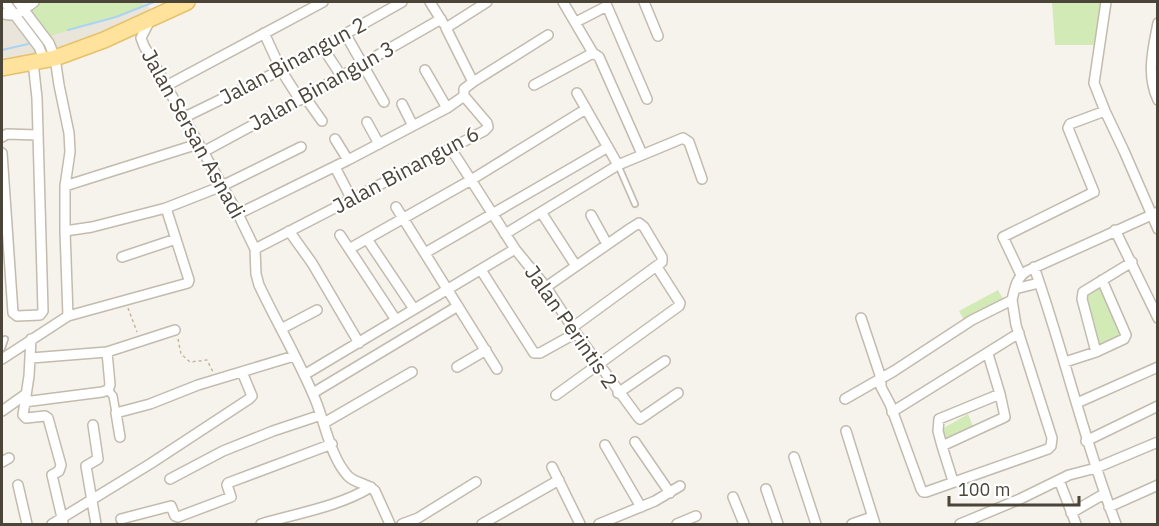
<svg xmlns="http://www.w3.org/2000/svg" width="1159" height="526" viewBox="0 0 1159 526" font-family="'IBM Plex Sans',sans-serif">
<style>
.residential{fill:#eae5da}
.green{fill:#d2eab5}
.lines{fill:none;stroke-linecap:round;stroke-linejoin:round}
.stream{stroke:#a9d4f2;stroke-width:2}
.service-casing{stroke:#c2bbae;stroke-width:8}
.pedestrian-casing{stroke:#c2bbae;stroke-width:10}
.minor-casing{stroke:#c2bbae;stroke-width:12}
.primary-casing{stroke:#e6c16a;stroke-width:18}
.path{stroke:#c4b79f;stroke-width:1.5;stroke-dasharray:3 3;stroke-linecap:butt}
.service{stroke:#fff;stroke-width:4.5}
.pedestrian{stroke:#fff;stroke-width:7}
.minor{stroke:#fff;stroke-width:9}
.primary{stroke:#ffe39c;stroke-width:15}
.labels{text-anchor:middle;stroke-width:4.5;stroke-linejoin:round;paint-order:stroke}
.street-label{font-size:21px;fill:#4b4439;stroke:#fff}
</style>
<rect width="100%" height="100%" fill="#f6f3ec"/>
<path class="residential" d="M2 2H145L152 11 82 42 2 61Z"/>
<path class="green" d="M34 2H141L144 6 116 17 46 37 24 9Z
M1052 2H1102L1096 45H1055Z
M1103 284 1126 333 1097 349 1085 294Z
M998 290 1003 299 965 322 959 311Z
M968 414 974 429 948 442 942 429Z"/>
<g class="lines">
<path class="stream" d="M68 30 116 17 154 2
M2 50 28 44"/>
<defs>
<path id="service" d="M618 165 635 204
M2 348 5 339"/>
<path id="pedestrian" d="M108 390 113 396 116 413"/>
<path id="minor" d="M5 2 39 47 44 60
M18 2 49 43 55 58 59 85 69 133 70 152 65 186V231L68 316
M430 2 443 23
M563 2 593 53 599 57 642 154
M644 2 658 36
M1106 2 1094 83 1105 111 1124 151 1158 229
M2 13C16 19 23 10 34 2
M150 20 141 38 144 46 238 214 255 249 256 274 259 285C276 321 296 355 312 392 324 416 329 456 348 476 356 484 368 483 375 491L390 524
M576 22 607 6 647 99
M1158 23C1153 49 1146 75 1158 100
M264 33 281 70 300 100
M346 35 384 102
M323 48 342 77
M425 70 447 108
M473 82 446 28 487 2
M534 85 593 53
M166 86 323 2
M577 93 618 165 683 138 689 142 702 179
M305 97 322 121
M402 104 413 126
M183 118 281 70 402 2
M367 122 379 144
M2 137 7 134 37 135
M335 139 348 160
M451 149 471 180 586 109
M203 152 305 97 441 19
M2 153 13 313 17 316 40 315 43 311 37 98 33 62
M335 167 352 200
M65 186 198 144
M396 207 497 369
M166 208 222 186 301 147
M541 212 576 266
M238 214 348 160 447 108 464 96V89L473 82 548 35
M591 215 607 244
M1115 230 1158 318
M289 231 312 263 359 343
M505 234 618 165
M340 235 396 320
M367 239 414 309
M255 249 484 131 488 127 487 123 464 96
M349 249 471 180 515 249
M425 253 608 147
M122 257 176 239
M1034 267C1064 352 1084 441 1116 524
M481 270 534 353H540L576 333
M1021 275 1003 237 1094 192 1068 128 1070 124 1105 111
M546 287 631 228 639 223 644 227 662 257V262L573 327
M1015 289 1039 283
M861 318 881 378V387L890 404 921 489 923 492H926L1048 449 1051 446 1052 438 1016 325 1012 300
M281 329 317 310
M31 339 29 376 23 415 26 418 45 416 48 418 61 465 59 471 52 475 63 522
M107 352 175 330
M1096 352 1124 339 1126 335 1102 280
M2 359 68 316 188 283 189 280 166 208 92 227 65 231
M1065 362 1096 352 1082 299 1083 292 1132 262
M457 367 486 350
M304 375 515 249 546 287 576 333 638 417 640 419 678 393
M313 393 458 306
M618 393 665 361
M556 395 679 306 680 303 657 267
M845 399 894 371 972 320 1012 300C1015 288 1016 278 1027 271L1158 212
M24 402 102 392 108 390 110 385 107 352 31 358
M1077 403 1158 367
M2 411 26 394
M892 412 1019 333
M324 423 412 372
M93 425 98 459 86 466 96 524
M846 431 875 524
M120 437 116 413 150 404 198 385 294 356
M1086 441 1158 406
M635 442 670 493
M605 445 641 507
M942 446 938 431 939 419 1000 394
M794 457 816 524
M2 462 9 458
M552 467 580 524
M170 479 223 451 273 431 321 415
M1059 480 1076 524
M953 481 942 446 1005 417 1000 394 988 354
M18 485 27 524
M766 489 778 524
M733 497 744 524
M1109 507 1158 485
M1071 513 1104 494
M121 519 171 506 175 516 178 517 231 497 227 485 228 483 332 444
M52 524 150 464 249 399 252 396 242 372
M261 524C298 513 338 507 371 487
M402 524 418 518 476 482
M482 524 559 480
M599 524 655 501 680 486
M677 524 696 516
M852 524 872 517
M960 524 1020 499 1069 475 1096 468 1158 442"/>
<path id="primary" d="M2 68 55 58 104 40 187 2"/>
</defs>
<use href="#service" class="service-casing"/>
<use href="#pedestrian" class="pedestrian-casing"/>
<use href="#minor" class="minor-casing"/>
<use href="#primary" class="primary-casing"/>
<path class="path" d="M128 308 137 332
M178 339 181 354 190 362 207 360 213 372"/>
<use href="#service" class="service"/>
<use href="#pedestrian" class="pedestrian"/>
<use href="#minor" class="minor"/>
<use href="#primary" class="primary"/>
</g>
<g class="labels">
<g class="street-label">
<text transform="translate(293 61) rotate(-28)" y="7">Jalan Binangun 2</text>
<text transform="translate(322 86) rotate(-29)" y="7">Jalan Binangun 3</text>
<text transform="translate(193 134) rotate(61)" y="7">Jalan Sersan Asnadi</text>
<text transform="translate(406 170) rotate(-28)" y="7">Jalan Binangun 6</text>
<text transform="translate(571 327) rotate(55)" y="7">Jalan Perintis 2</text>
</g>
</g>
<rect width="1159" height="526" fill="none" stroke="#4b4439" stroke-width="6"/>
<path d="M949 496v9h130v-9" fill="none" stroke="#4b4439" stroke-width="3"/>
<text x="958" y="496" font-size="18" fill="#4b4439" stroke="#ffffff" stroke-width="4.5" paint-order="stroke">100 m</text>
</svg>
